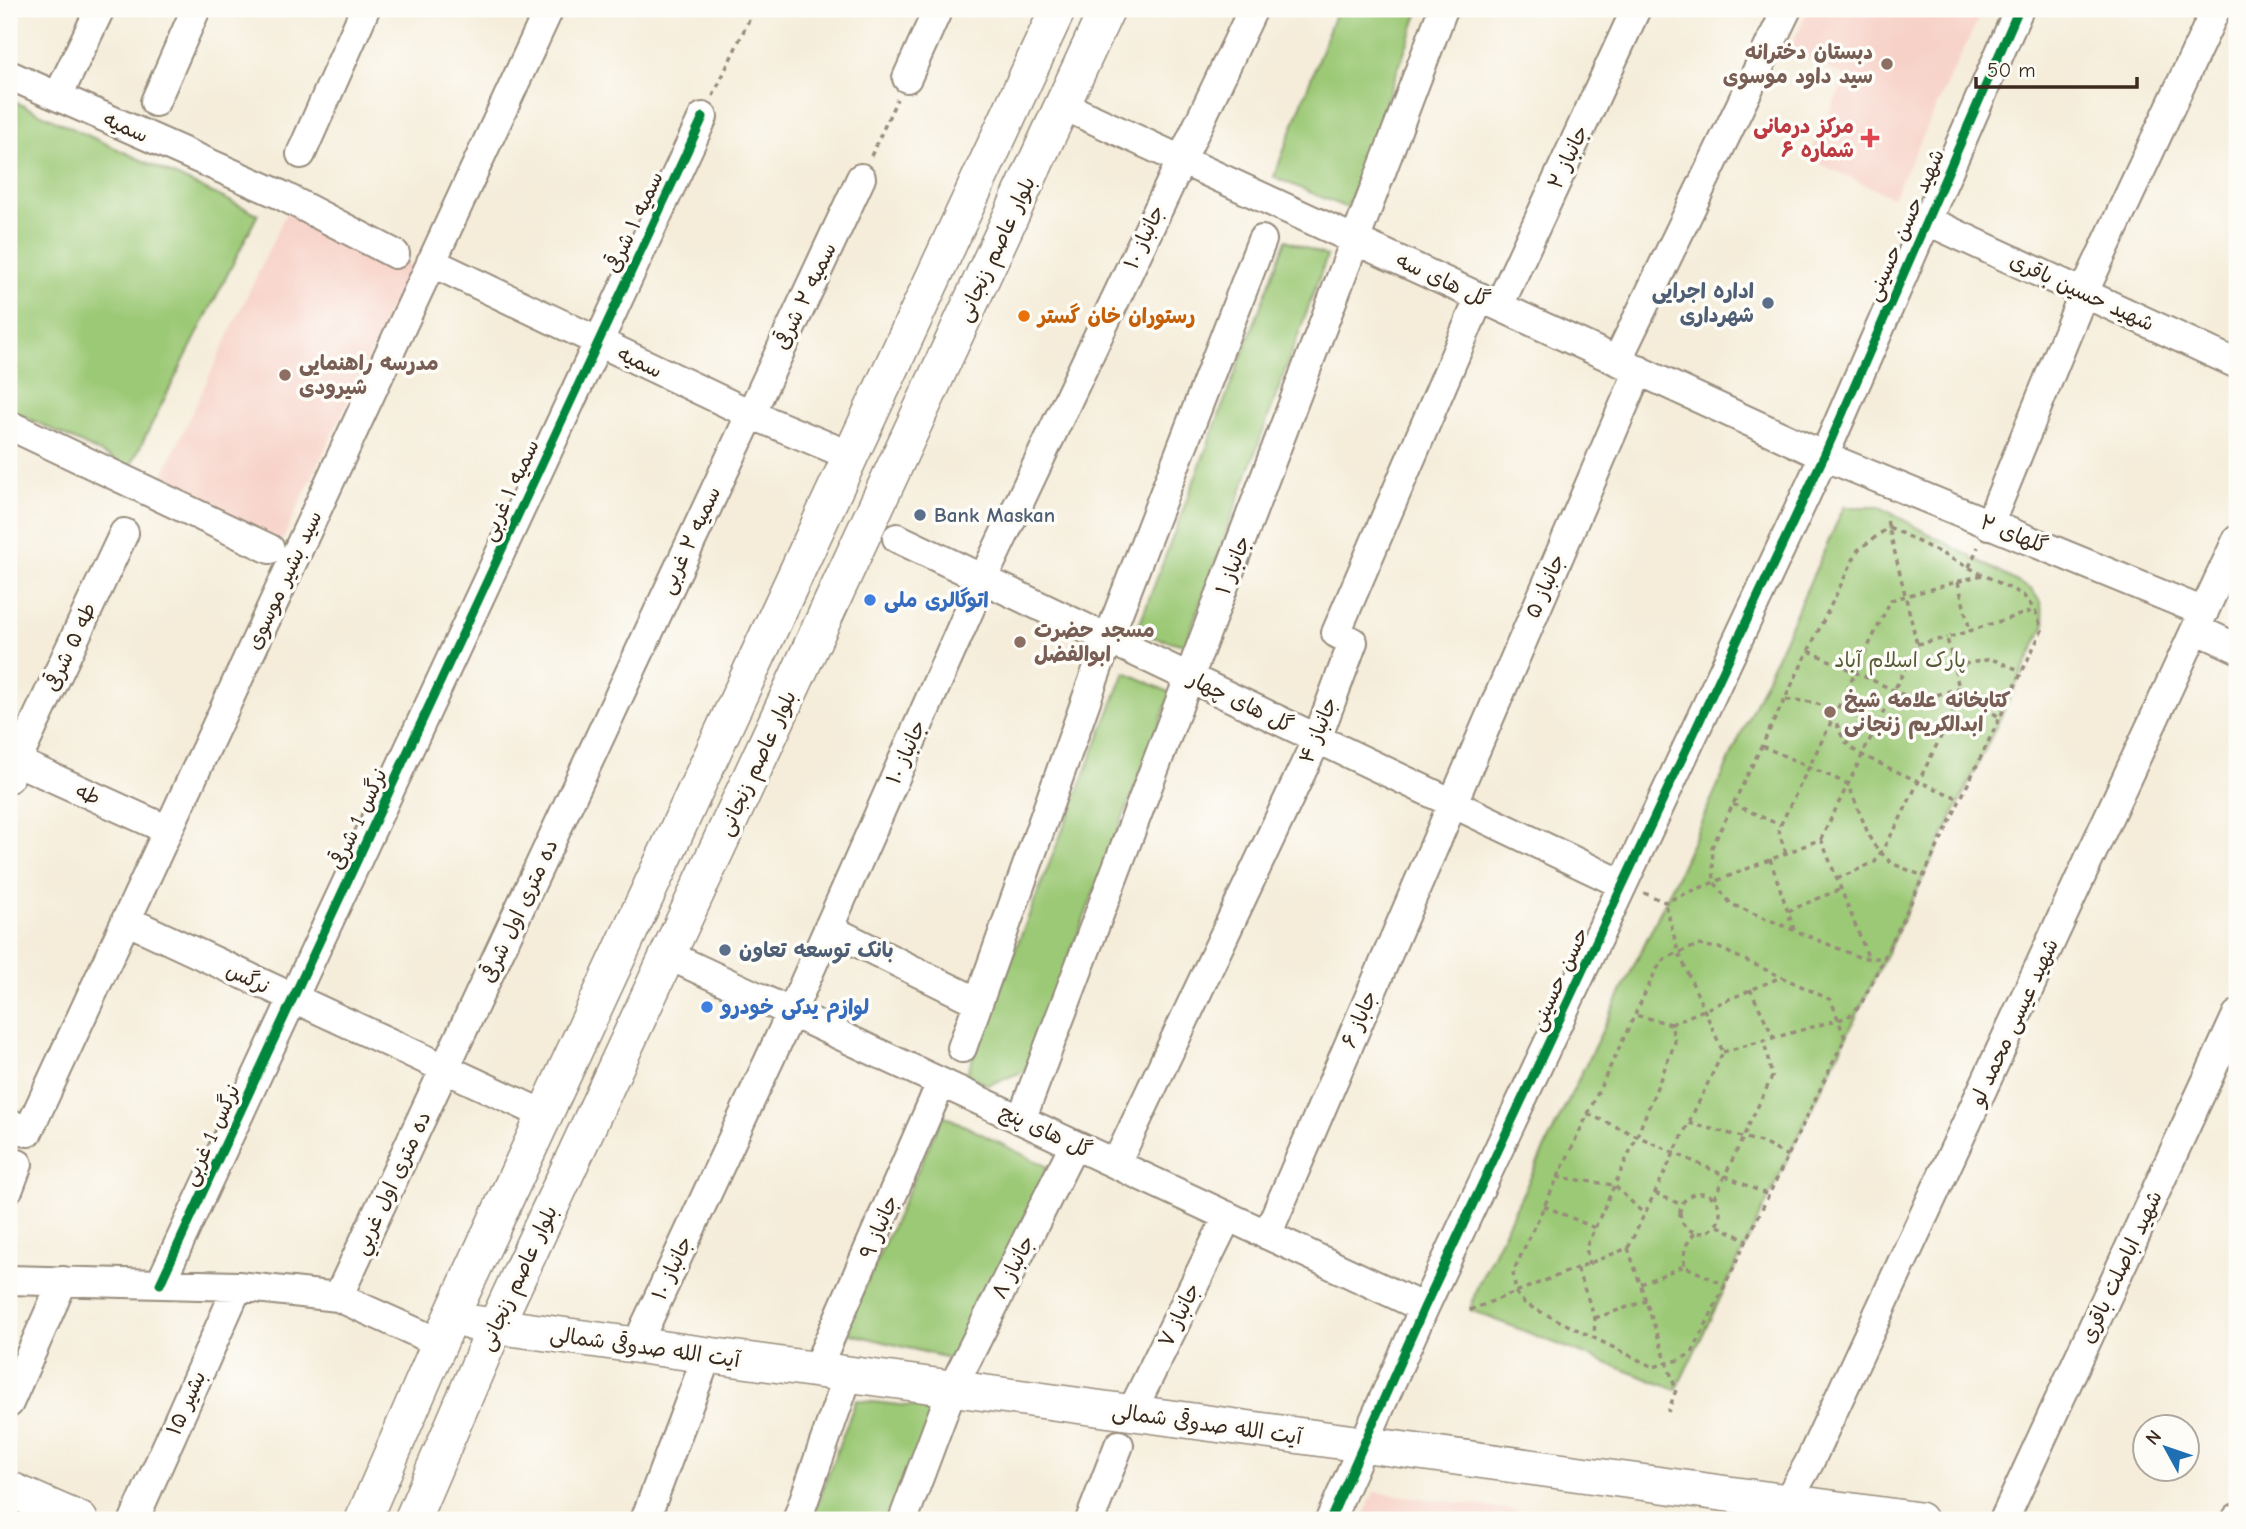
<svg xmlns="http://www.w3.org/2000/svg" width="2246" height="1529" viewBox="0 0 2246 1529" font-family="'Comic Neue','Playpen Sans Arabic',sans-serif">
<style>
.built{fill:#f7d1c7}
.green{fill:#9cc976;stroke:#6c7a4a;stroke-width:2}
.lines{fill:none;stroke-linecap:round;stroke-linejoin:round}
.stream{stroke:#45b4bd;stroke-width:6}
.minor-casing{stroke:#988c7c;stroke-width:32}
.major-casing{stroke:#988c7c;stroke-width:38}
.path{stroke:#988c7c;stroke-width:3.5;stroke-dasharray:5 5;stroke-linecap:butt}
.minor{stroke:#fff;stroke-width:28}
.major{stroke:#fff;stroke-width:35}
.cycleway-casing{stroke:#fdfcf7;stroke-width:13}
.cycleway{stroke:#00873e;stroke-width:9}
.education-dot{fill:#8d6e63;stroke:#fdfcf7;stroke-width:2.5}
.health-dot{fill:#e0444e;stroke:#fdfcf7;stroke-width:2.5}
.service-dot{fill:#5c6f8a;stroke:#fdfcf7;stroke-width:2.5}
.food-dot{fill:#e8710a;stroke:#fdfcf7;stroke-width:2.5}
.shop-dot{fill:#3f7fe0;stroke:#fdfcf7;stroke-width:2.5}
.labels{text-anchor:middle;stroke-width:7;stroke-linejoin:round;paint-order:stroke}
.education-label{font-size:21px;font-weight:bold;fill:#785e54;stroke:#fdfcf7;text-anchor:start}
.health-label{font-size:21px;font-weight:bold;fill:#be3a42;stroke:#fdfcf7;text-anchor:end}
.street-label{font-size:21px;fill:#3b2a1e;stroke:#fdfcf7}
.service-label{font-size:21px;font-weight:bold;fill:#4e5e75;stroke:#fdfcf7;text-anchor:start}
.food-label{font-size:21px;font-weight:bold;fill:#c56008;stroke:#fdfcf7;text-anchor:start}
.shop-label{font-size:21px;font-weight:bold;fill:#366cbe;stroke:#fdfcf7;text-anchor:start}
.park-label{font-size:21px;fill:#585a38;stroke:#fdfcf7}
</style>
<rect width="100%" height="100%" fill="#fdfcf7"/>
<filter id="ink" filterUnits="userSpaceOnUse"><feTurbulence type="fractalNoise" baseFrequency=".0143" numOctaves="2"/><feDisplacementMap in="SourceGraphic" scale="14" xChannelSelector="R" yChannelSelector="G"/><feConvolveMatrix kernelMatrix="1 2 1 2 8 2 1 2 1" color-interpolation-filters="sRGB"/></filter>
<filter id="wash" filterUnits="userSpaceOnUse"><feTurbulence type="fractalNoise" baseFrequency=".00686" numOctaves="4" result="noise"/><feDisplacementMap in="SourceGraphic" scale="28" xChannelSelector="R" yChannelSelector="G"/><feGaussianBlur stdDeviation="1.57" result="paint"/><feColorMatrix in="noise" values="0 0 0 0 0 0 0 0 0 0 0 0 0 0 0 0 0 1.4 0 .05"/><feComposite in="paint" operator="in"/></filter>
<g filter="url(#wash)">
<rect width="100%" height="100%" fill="#f5edda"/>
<path class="built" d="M1808 9H1983L1893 198 1808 158 1846 77 1789 50Z
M287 211 412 266 282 541 158 485Z
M1374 1492 1591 1520H1362Z"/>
<path class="green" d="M1337 9H1420L1347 208 1274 177Z
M9 99 258 214 130 467 9 409Z
M1286 240 1327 256 1185 645 1136 633Z
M1844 507H1880L2032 590 2040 602 2045 625 1676 1390 1470 1310 1477 1287 1665 902Z
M1125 672 1171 693 1025 1071 988 1085 966 1075Z
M943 1115 1048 1167 957 1360 844 1332Z
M856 1400 934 1409 893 1520H811Z"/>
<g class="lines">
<path class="stream" d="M9 1514 23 1520"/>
</g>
</g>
<g filter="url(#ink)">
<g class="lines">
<defs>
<path id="minor" d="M9 75 281 195 395 254
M907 78 938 9
M58 96 100 9
M155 102 196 9
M1062 105 1824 456 2204 612
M301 154 365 9
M1926 220 2237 364
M431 262 748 413 851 456
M1499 306 1636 9
M1617 361 1787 9
M9 425 270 549
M1989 525 2084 292 2216 9
M897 538 1622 884
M2196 629 2237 648
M9 758 168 830
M9 778 124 533
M126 920 545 1115
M828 928 978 1002
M668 955 1424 1308
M962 1048 1108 639 1262 240
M1021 1120 1443 9
M9 1123 28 1132 549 9
M1116 1164 1317 739 1353 642 1336 633 1480 297
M9 1188 18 1164
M1267 1235 1639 370
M9 1280 238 1286 338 1297 440 1343
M160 1284 703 117
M338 1297 861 178
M636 1346 791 1013 983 579 1253 9
M816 1370 941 1083
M9 1403 63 1281
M1131 1413 1228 1216
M1787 1502 1809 1463 2237 540
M134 1520 238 1286
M645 1520 707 1356
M797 1520 848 1375
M903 1520 952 1389 1074 1145
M1090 1520 1119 1445
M1330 1520 1424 1308 1824 456 2019 9
M2004 1520 2237 1015
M2236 1520 2237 1518"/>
<path id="major" d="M473 1323 1919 1520
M9 1489 80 1520
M363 1520 450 1319 1058 9
M412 1520 495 1327 1107 9"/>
</defs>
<use href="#minor" class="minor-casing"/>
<use href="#major" class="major-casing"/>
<path class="path" d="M713 96 754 9
M871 156 897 99
M1889 527 2023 595 2035 610 2042 630 1884 958H1861L1731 904 1714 882 1712 847 1858 550Z
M1969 567 1978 547
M1958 582 1970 631
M1917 644 1947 638
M1809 651 1917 701 1959 688
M1954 666 1991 659 2022 671
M1958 694 2000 717
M1786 700C1855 700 1822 734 1862 755 1894 771 1927 785 1960 799
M1762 746 1848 784 1872 843 1891 863 1923 876
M1733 804 1780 825
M1821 839 1868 957
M1786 853 1778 830 1891 600 1982 575
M1770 859 1794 930
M1837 879 1875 862 1896 827 1956 706 1959 688 1947 638 2035 610
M1644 893 1665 902 1821 839 1917 644 1886 516
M1788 911 1841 889
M1698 945 1719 948 1831 1000 1845 1038 1692 1353 1679 1360 1653 1367 1525 1304 1516 1293 1513 1272 1656 970 1666 958Z
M1750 989 1774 1038
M1671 1024 1781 977
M1723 1052 1848 1017 1861 1004 1884 958
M1588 1114 1768 1195
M1689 1123 1761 1142 1788 1156
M1557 1177 1614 1185 1644 1214
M1680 1213a20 20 0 1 1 40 0a20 20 0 1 1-40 0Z
M1655 1193 1682 1205
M1714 1198 1772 1077 1764 1041
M1544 1206 1595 1228
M1718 1226 1747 1240
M1628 1248 1676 1390 1668 1412
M1589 1265 1586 1247 1637 1136 1675 1043 1671 1024 1635 1015
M1684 1265 1685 1247 1695 1232
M1577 1269 1595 1318 1594 1337
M1641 1284 1684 1266 1725 1285
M1470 1310 1628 1248 1723 1052 1678 951 1665 902
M1595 1318 1646 1301"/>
<use href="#minor" class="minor"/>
<use href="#major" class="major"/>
<defs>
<path id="cycleway" d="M160 1284 703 117
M1330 1520 1424 1308 1824 456 2019 9"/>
</defs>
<use href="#cycleway" class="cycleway-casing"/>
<use href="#cycleway" class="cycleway"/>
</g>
</g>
<g class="education-dot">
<circle cx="1887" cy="64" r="7"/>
<circle cx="285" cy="375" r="7"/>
<circle cx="1020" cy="642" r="7"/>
<circle cx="1830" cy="712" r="7"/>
</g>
<path class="health-dot" d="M1866.5 127.5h7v7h7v7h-7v7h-7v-7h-7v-7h7z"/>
<g class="service-dot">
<circle cx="1768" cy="303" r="7"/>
<circle cx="920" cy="515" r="7"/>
<circle cx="725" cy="950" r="7"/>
</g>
<circle class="food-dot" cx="1024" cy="316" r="7"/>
<g class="shop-dot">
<circle cx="870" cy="600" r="7"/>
<circle cx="707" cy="1007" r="7"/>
</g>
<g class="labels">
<g class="education-label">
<text x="1873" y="59" text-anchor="end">دبستان دخترانه<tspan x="1873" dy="24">سید داود موسوی</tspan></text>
<text x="299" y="370">مدرسه راهنمایی<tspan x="299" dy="24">شیرودی</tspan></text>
<text x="1034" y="637">مسجد حضرت<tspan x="1034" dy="24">ابوالفضل</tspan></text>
<text x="1844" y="707">کتابخانه علامه شیخ<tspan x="1844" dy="24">ابدالکریم زنجانی</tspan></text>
</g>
<g class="health-label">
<text x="1854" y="133">مرکز درمانی<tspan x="1854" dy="24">شماره ۶</tspan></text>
</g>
<g class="street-label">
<text transform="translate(126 127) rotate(24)" y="7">سمیه</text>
<text transform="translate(1568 157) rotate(-65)" y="7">جانباز ۲</text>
<text transform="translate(634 222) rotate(-65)" y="7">سمیه ۱ شرقی</text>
<text transform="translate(1905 225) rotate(-66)" y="7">شهید حسن حسینی</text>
<text transform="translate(1144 237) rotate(-65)" y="7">جانباز ۱۰</text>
<text transform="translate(996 249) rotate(-65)" y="7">بلوار عاصم زنجانی</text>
<text transform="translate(1443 280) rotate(25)" y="7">گل های سه</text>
<text transform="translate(2082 292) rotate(25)" y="7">شهید حسین باقری</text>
<text transform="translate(805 296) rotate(-64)" y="7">سمیه ۲ شرقی</text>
<text transform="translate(640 362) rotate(26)" y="7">سمیه</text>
<text transform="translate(510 490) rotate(-65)" y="7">سمیه ۱ غربی</text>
<text transform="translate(2014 534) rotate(22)" y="7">گلهای ۲</text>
<text transform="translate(690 540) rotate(-65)" y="7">سمیه ۲ غربی</text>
<text transform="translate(1233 565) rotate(-69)" y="7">جانباز ۱</text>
<text transform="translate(284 580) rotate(-65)" y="7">سید بشیر موسوی</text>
<text transform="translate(1545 586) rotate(-66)" y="7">جانباز ۵</text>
<text transform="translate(70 647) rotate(-65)" y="7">طه ۵ شرقی</text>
<text transform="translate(1241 702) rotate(26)" y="7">گل های چهار</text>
<text transform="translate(1318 730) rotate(-68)" y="7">جانباز ۴</text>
<text transform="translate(906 752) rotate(-66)" y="7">جانباز ۱۰</text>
<text transform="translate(757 763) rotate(-65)" y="7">بلوار عاصم زنجانی</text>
<text transform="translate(88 794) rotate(24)" y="7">طه</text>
<text transform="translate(358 819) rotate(-65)" y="7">نرگس 1 شرقی</text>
<text transform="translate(519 911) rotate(-65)" y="7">ده متری اول شرقی</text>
<text transform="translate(248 978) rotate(26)" y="7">نرگس</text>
<text transform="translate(1559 979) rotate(-65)" y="7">حسن حسینی</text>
<text transform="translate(1359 1019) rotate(-67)" y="7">جاباز ۶</text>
<text transform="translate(2014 1022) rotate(-65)" y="7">شهید عیسی محمد لو</text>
<text transform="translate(1046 1131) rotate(25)" y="7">گل های پنج</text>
<text transform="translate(211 1135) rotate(-65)" y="7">نرگس 1 غربی</text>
<text transform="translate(392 1183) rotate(-65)" y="7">ده متری اول غربي</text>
<text transform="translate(879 1227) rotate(-67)" y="7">جانباز ۹</text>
<text transform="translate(1013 1267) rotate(-63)" y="7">جانباز ۸</text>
<text transform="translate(2121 1267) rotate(-65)" y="7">شهید اباصلت باقری</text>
<text transform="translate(672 1268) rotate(-65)" y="7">جانباز ۱۰</text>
<text transform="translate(518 1278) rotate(-65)" y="7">بلوار عاصم زنجانی</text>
<text transform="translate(1179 1315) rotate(-64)" y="7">جانباز ۷</text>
<text transform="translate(645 1347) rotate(8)" y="7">آیت الله صدوقی شمالی</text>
<text transform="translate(186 1403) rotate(-66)" y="7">بشیر ۱۵</text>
<text transform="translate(1207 1424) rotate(8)" y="7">آیت الله صدوقی شمالی</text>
</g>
<g class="service-label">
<text x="1754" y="298" text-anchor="end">اداره اجرایی<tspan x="1754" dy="24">شهرداری</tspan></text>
<text x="934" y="522">Bank Maskan</text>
<text x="739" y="957">بانک توسعه تعاون</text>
</g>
<g class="food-label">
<text x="1038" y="323">رستوران خان گستر</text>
</g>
<g class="shop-label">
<text x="884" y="607">اتوگالری ملی</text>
<text x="721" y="1014">لوازم یدکی خودرو</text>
</g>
<g class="park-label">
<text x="1900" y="667">پارک اسلام آباد</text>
</g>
</g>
<rect width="2246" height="1529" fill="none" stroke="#fdfcf7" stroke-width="35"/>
<g transform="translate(2166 1448) rotate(310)"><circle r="33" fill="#fdfcf7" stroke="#afa8a0" stroke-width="2"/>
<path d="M0-5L12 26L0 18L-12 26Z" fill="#1f6fb2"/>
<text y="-10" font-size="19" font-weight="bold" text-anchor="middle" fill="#3b2a1e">N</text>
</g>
<path d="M1976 77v10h161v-10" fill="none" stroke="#3b2a1e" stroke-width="3.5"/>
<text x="1987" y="77" font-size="21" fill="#3b2a1e" stroke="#fdfcf7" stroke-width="5" paint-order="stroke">50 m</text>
</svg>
